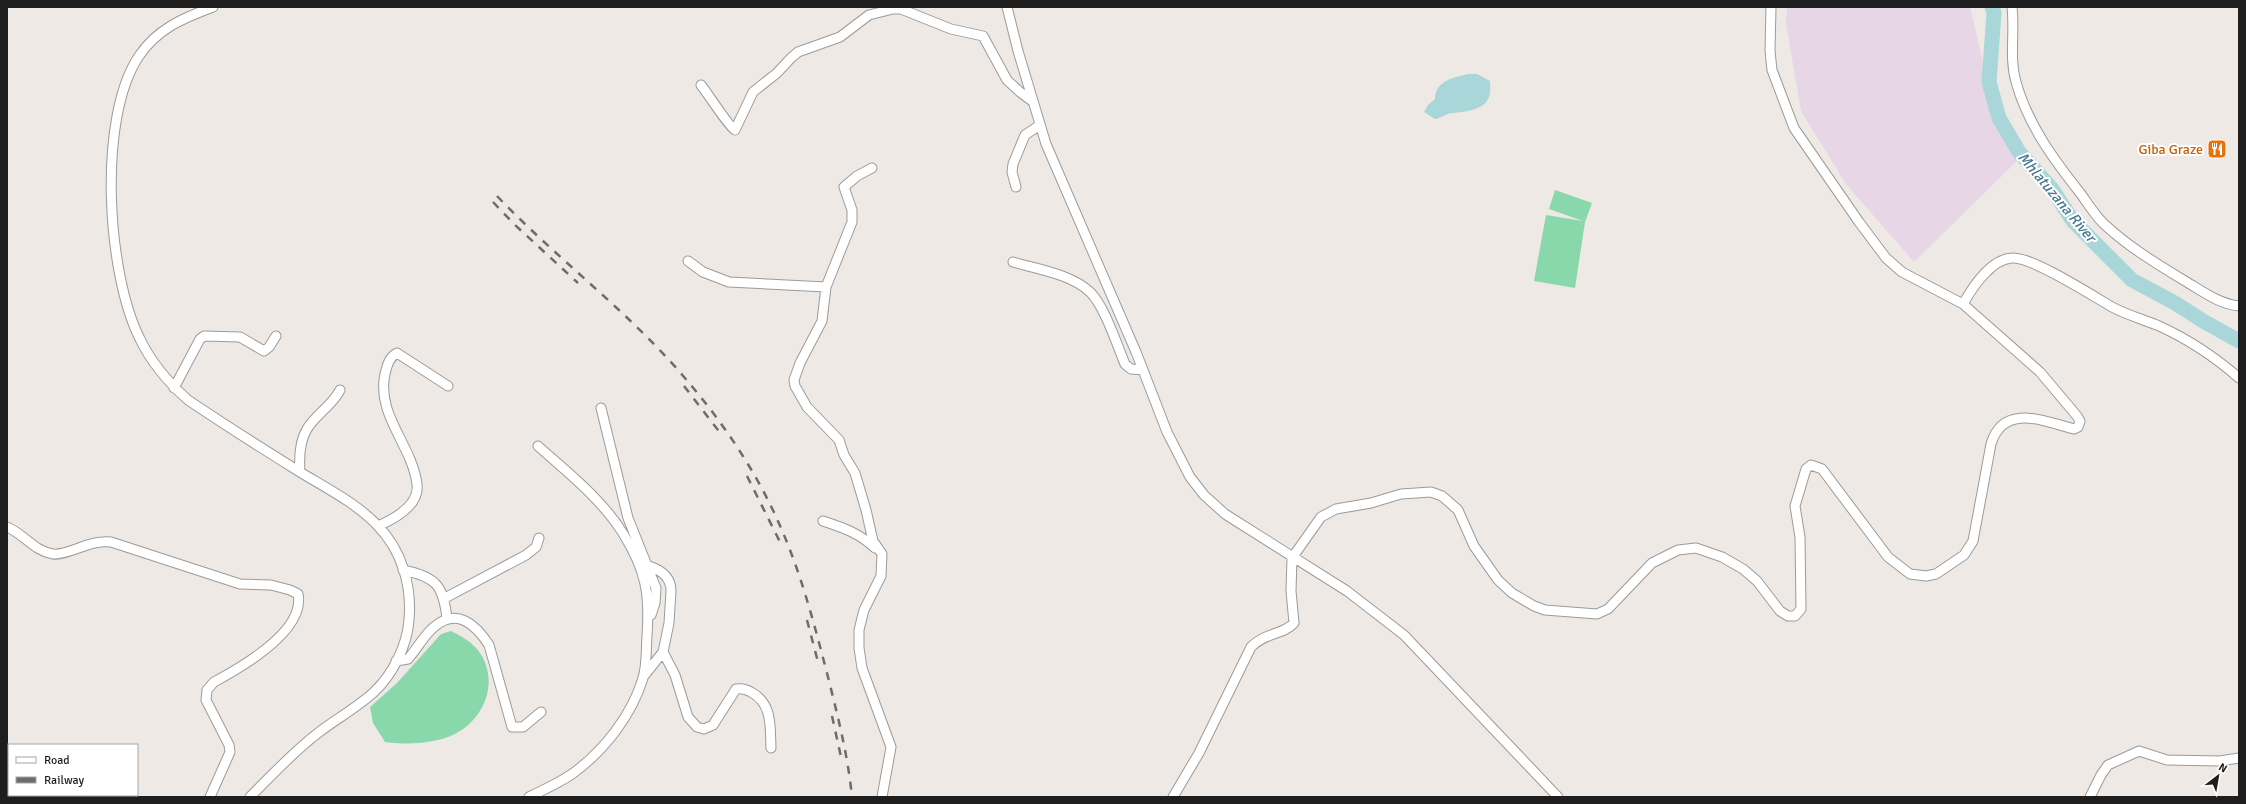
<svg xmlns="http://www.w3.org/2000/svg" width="2246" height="804" viewBox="0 0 2246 804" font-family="Signika,sans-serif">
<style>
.industrial{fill:#e7d7e6}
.pitch{fill:#88d8ac}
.water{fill:#a8d6d9}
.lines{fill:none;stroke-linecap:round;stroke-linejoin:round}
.river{stroke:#a8d6d9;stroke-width:15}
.minor-casing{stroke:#9b9b9b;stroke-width:11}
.minor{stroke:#fff;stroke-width:9}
.rail{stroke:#6c6c6c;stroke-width:2.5;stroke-dasharray:8 8;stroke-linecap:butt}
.labels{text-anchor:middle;stroke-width:4;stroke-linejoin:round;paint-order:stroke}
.food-label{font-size:14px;fill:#c56008;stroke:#fff;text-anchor:end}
.water-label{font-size:15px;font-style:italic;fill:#477890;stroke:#fff}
</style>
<rect width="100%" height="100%" fill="#eee9e4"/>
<path class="industrial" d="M1787 7H1970L1992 100 2018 160 1914 262 1846 184 1801 111 1786 23Z"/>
<path class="pitch" d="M1555 190 1592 203 1585 222 1575 288 1534 281 1546 215 1583 221 1549 209Z
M451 631C461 636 470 641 477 649 500 677 487 718 455 734 434 744 407 745 385 742L373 723 370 707 397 683 441 634Z"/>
<path class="water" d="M1469 74H1477L1490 81C1490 86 1491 93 1489 97 1485 110 1464 112 1453 113 1447 113 1441 118 1435 119L1424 112 1428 105 1435 99C1435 81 1454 77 1469 74Z"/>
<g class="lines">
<path class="river" d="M1992 7 1994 13 1989 82 1999 118 2019 152 2052 189 2073 221 2132 280 2175 303 2203 321 2239 341"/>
<defs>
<path id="minor" d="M213 7C183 18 157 29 139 56 97 118 107 274 140 339 151 362 170 384 188 400 225 425 263 449 300 472 326 488 356 503 377 525 402 550 412 586 409 620 407 646 393 674 374 692 358 707 336 719 318 733 293 752 272 775 250 797
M1007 7 1018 51 1046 144 1136 352 1167 432 1190 477 1204 495 1225 514 1347 591 1404 635 1558 797
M2012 7C2015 33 2009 58 2016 82 2028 125 2054 160 2081 194 2088 204 2095 215 2103 223 2127 246 2157 264 2185 281 2202 291 2219 304 2239 306
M701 85C708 94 730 128 735 130L753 92 777 73 791 58 798 52 840 37 869 15 893 9H901L951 29 983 36 1007 80 1020 92 1032 101
M1016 187 1012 172 1013 164 1025 135 1040 125
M688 261 703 272 729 282 826 287 822 321 800 363 794 380 795 386 807 407 839 440 844 455 855 473 866 510 873 541 882 554 881 576 864 610 859 630V648L862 668 891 747 882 797
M1013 262C1037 269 1071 274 1090 292 1104 305 1117 345 1125 364L1131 369 1143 370
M826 287 852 222V210L844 187 857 176 872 168
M1963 304C1972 288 1991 259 2012 258 2031 256 2093 296 2112 307 2127 315 2142 319 2157 325 2186 338 2215 357 2239 378
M174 388 200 339 204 336 240 337 264 351 269 347 276 336
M601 408 628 518 656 588 655 603 651 615
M300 472C299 458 299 442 307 429 316 414 332 406 340 390
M823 521C844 528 859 533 875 548
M378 526C394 519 420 505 417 484 412 445 376 415 385 374 387 366 389 357 397 353L448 386
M7 527C24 534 34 551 53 554 67 556 91 539 111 542L240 584 271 585 290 590 298 594C306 631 240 668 214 682L207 690 206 700 229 745 230 752 210 797
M403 570C437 577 443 586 447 618
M445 598 526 555 536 547 539 538
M663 652 675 675 688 717 697 727 704 729 713 725 736 689C742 688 746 689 751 692 773 704 770 727 771 748
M396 661 408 659C417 649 424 635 434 627 457 607 476 625 489 645L512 727H523L541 712
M643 677 663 652 669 623 671 591C671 577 661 570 649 566
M529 797C543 790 559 783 572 774 604 751 632 715 643 678 647 665 646 649 647 636 650 594 646 571 624 535 603 500 568 473 538 446
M1173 797 1199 753 1251 647C1266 632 1283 635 1294 623L1291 591 1292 558 1321 517 1336 509 1371 503 1401 494 1431 492 1442 496 1458 510 1474 546 1498 580 1512 593 1534 606 1545 610 1597 614 1608 609 1652 563 1678 550 1696 548 1722 557 1743 569 1757 581 1780 611 1788 616H1795L1801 609 1800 537 1795 506 1806 469 1811 465 1822 469 1888 557 1910 574 1926 576 1936 574 1964 555 1973 541 1991 444C2003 403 2044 421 2074 429L2078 427 2080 421 2077 416 2040 372 1963 304 1902 272 1886 258 1859 222 1794 128 1772 70 1770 51 1771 7
M2090 797 2101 775 2108 765 2139 751 2167 760 2220 761 2239 758"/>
</defs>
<use href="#minor" class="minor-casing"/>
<use href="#minor" class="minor"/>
<path class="rail" d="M497 196C556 258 629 312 684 377 723 422 758 474 781 528 802 576 815 627 828 677 838 717 848 756 852 797
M493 202 515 225 578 283
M684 386 721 434
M747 476 781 544
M807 620 818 662
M832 716 841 757"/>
</g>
<defs>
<symbol id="restaurant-square" viewBox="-11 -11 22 22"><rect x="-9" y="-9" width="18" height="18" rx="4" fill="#e8710a" stroke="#fff"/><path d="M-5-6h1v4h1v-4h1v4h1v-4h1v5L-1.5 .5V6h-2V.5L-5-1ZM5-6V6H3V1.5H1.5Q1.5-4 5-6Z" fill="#fff"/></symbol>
</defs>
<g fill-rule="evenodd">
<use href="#restaurant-square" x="2206" y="138" width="22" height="22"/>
</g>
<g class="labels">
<g class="food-label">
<text x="2203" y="154">Giba Graze</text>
</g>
<g class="water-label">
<text transform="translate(2057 197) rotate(50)" y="5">Mhlatuzana River</text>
</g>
</g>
<rect width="2246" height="804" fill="none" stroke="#1e1e1e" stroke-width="16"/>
<rect x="8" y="744" width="130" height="52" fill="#ffffff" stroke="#a5a5a5"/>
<rect x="16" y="757" width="20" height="6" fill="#ffffff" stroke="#a5a5a5"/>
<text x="44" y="764" font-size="12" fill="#1e1e1e">Road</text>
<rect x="16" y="777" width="20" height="6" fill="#6c6c6c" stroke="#a5a5a5"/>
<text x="44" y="784" font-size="12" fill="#1e1e1e">Railway</text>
<g transform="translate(2218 776) rotate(31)" stroke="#ffffff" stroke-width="3" paint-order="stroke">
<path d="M0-3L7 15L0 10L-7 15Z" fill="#1e1e1e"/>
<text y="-6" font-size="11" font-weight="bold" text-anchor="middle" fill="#1e1e1e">N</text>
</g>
</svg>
